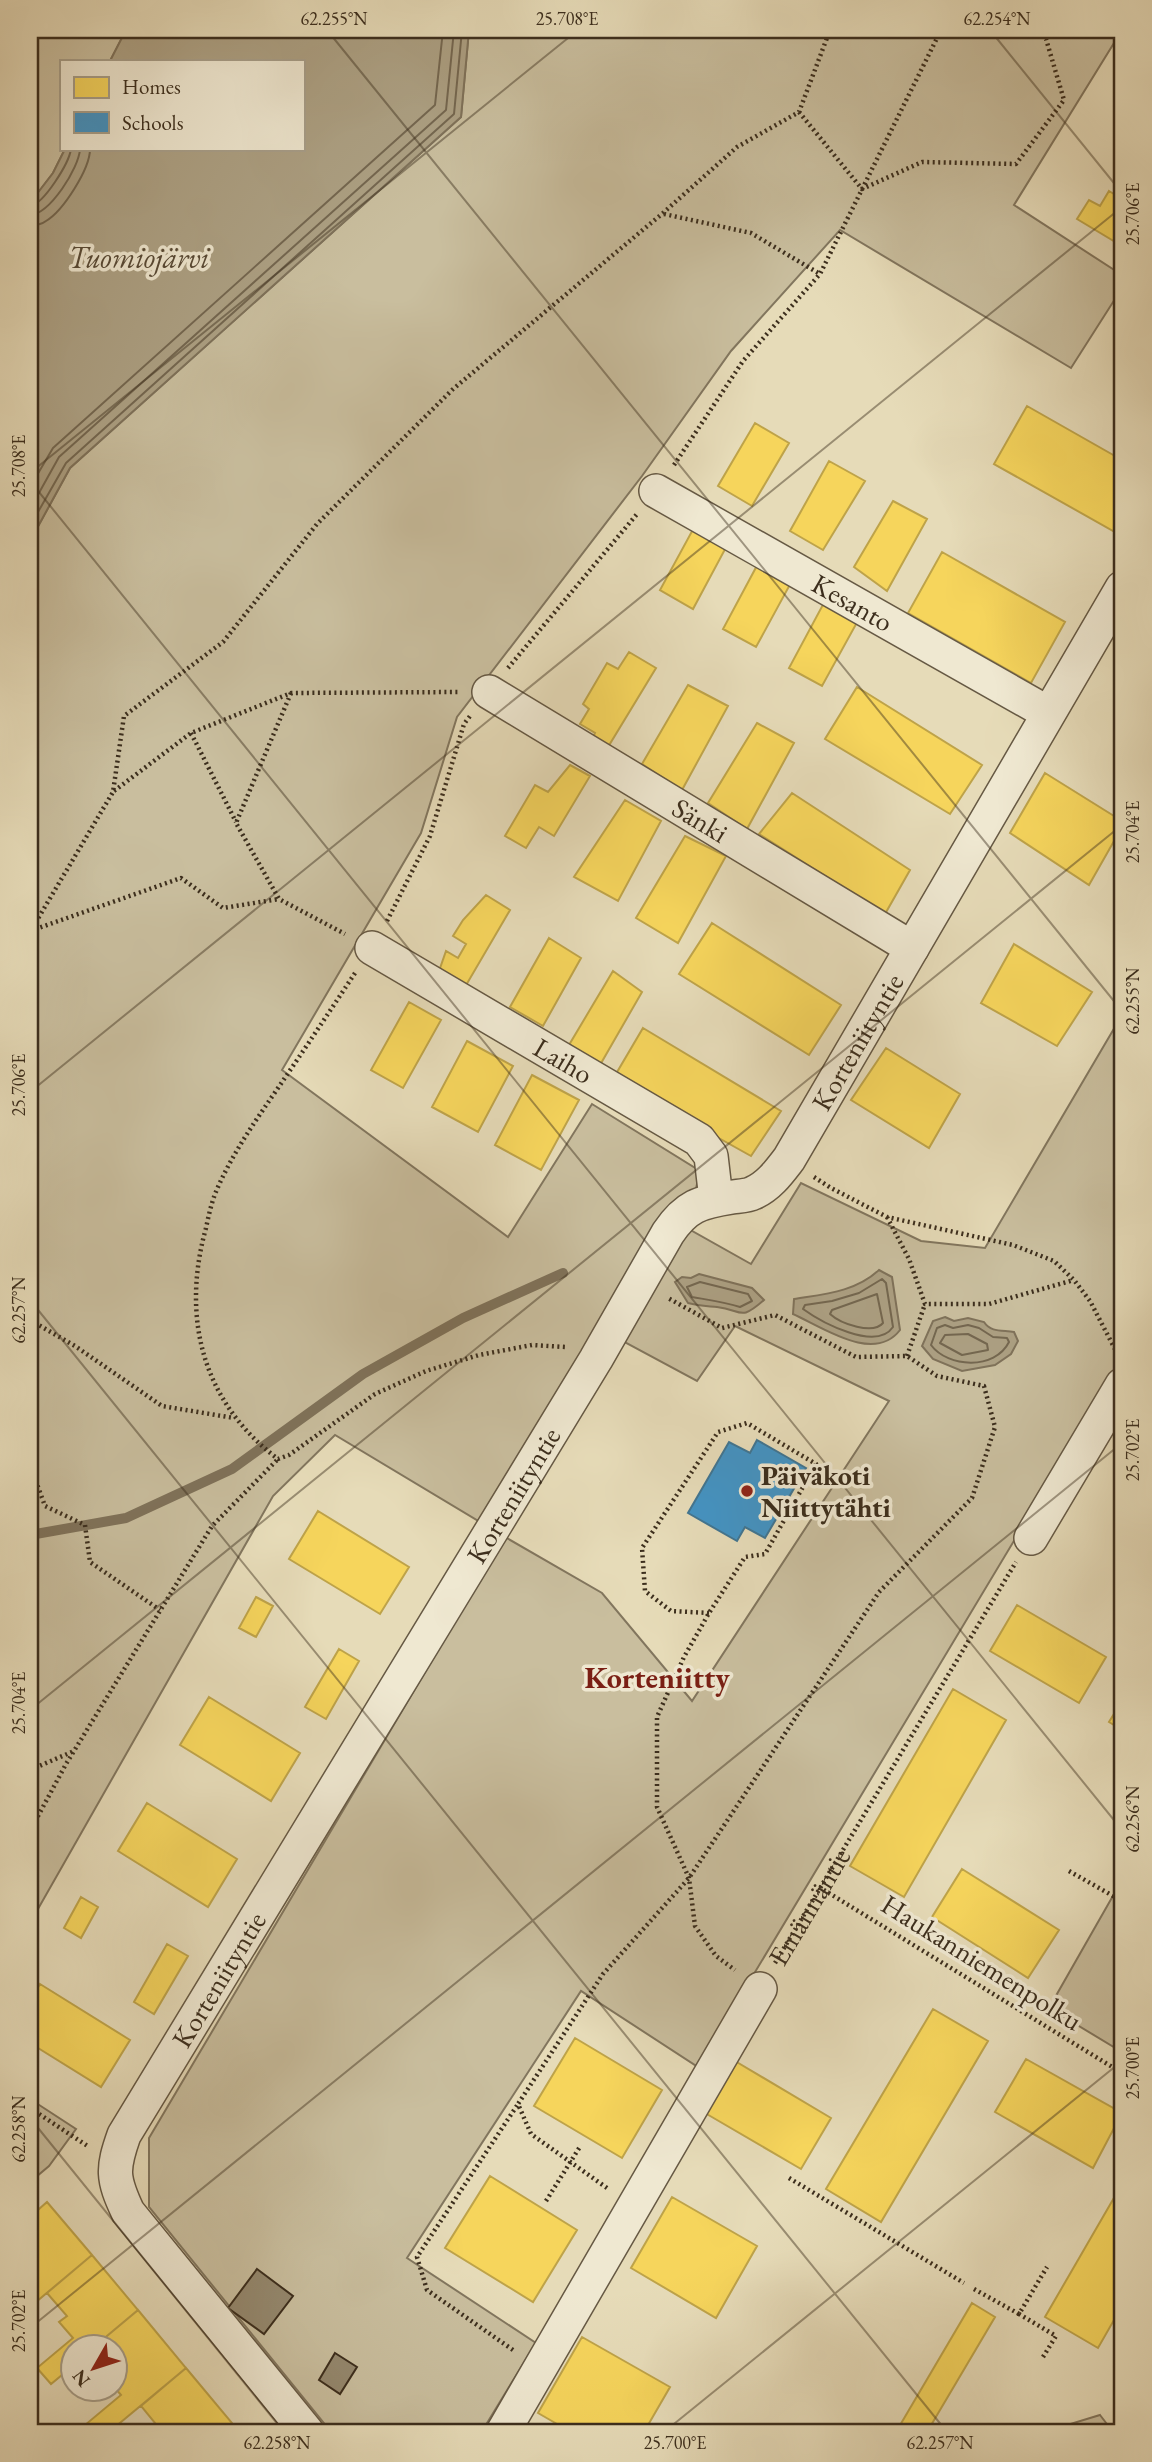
<svg xmlns="http://www.w3.org/2000/svg" width="1152" height="2462" viewBox="0 0 1152 2462" font-family="'EB Garamond',serif">
<style>
.green{fill:#c9be9e;stroke:#82765e;stroke-width:2;fill-rule:evenodd}
.water{fill:#aca083;stroke:#7f725a;stroke-width:2}
.homes{fill:#f6d55c;stroke:#bea349;stroke-width:2}
.schools{fill:#4393c3;stroke:#417591;stroke-width:2}
.lines{fill:none;stroke-linecap:round;stroke-linejoin:round}
.shore{stroke:#746750;stroke-width:2}
.stream{stroke:#7f725a;stroke-width:10}
.building{fill:#94886e;stroke:#3c2e1d;stroke-width:2}
.minor-casing{stroke:#665944;stroke-width:36}
.path{stroke:#3c2e1d;stroke-width:4.5;stroke-dasharray:2 3.5;stroke-linecap:butt}
.minor{stroke:#efe8d1;stroke-width:33}
.ticks{fill:none;stroke:#3c2e1d;stroke-width:2;stroke-opacity:0.45}
.poi-dot{fill:#8f2418;stroke:#efe8d1;stroke-width:2.5}
.labels{text-anchor:middle;stroke-width:7;stroke-linejoin:round;paint-order:stroke}
.street-label{font-size:28px;fill:#3c2e1d;stroke:#efe8d1}
.poi-label{font-size:28px;font-weight:bold;fill:#3c2e1d;stroke:#efe8d1;text-anchor:start}
.water-label{font-size:30px;font-style:italic;fill:#584a36;stroke:#efe8d1}
.neighbourhood-label{font-size:30px;font-weight:bold;fill:#7a1f14;stroke:#efe8d1}
.neatline{fill:none;stroke:#3c2e1d;stroke-width:2.5}
.ticks-label{font-size:18px;text-anchor:middle;fill:#3c2e1d}
</style>
<rect width="100%" height="100%" fill="#e6dbb8"/>
<filter id="stains"><feTurbulence type="fractalNoise" baseFrequency=".00286" numOctaves="4"/><feColorMatrix values="0 0 0 0 .2 0 0 0 0 .09 0 0 0 0 .02 0 0 0 .5 -.17"/></filter>
<radialGradient id="worn" r=".72"><stop offset=".6" stop-color="#630" stop-opacity="0"/><stop offset="1" stop-color="#630" stop-opacity=".3"/></radialGradient>
<path class="green" d="M30 30H126L110 61H61V149H65L53 173 30 203Z
M469 30H1122L1014 205 1122 275V288L1071 368 840 230 731 351 642 476 457 717 421 833 282 1070 508 1237 592 1104 700 1171 687 1228 751 1264 801 1183 921 1241 985 1248 1122 1015V1361L698 2067 581 1991 407 2258 536 2343 484 2428 480 2432H331L149 2207V2138L505 1537 335 1435 273 1496 30 1923V541L70 468 461 117ZM735 1326 889 1401 692 1701 602 1593 505 1537 621 1340 697 1381Z
M1122 1880V2052L1049 2008Z
M30 2099 76 2129 49 2166 30 2182Z
M1100 2415 1113 2432H1054L1057 2428Z"/>
<path class="water" d="M126 30H469L461 117 70 468 30 541V203L53 173 65 149H303V61H110Z
M879 1270 892 1277 900 1330C874 1364 822 1327 793 1314L794 1299C825 1294 855 1292 879 1270Z
M699 1274 752 1288 764 1300C739 1322 743 1310 717 1307 707 1306 699 1306 688 1303L675 1282 682 1277 691 1278Z
M945 1317 954 1321 968 1318 984 1322C991 1333 1003 1330 1014 1332L1018 1341 1011 1354 995 1365 962 1371 933 1359 922 1346 933 1321Z"/>
<path class="homes" d="M1109 191 1122 199V246L1077 219 1089 200 1100 206Z
M1027 406 1122 460V536L994 464Z
M755 423 789 443 752 506 718 486Z
M829 461 865 481 823 550 790 531Z
M893 501 927 519 887 591 854 567Z
M697 522 730 540 693 609 660 590Z
M942 552 1065 622 1031 683 908 613Z
M760 560 793 579 756 647 723 629Z
M826 599 860 617 822 686 789 668Z
M629 652 656 668 608 747 593 737 595 733 580 724 589 709 583 704 607 663 618 669Z
M688 685 728 706 682 790 642 764Z
M857 687 982 765 950 814 825 739Z
M757 723 794 743 747 829 708 803Z
M570 765 590 776 554 836 539 827 526 848 505 836 535 785 548 792Z
M1045 773 1122 821V827L1089 885 1010 833Z
M792 793 910 870 885 914 759 834Z
M625 800 661 821 618 901 574 877Z
M685 836 726 856 678 943 636 918Z
M486 895 510 910 465 987 438 974 446 951 458 958 466 944 453 936 463 920Z
M712 923 841 1005 809 1055 679 974Z
M549 938 581 958 543 1026 510 1007Z
M1014 944 1092 992 1057 1046 981 1003Z
M613 971 642 992 600 1065 569 1045Z
M409 1002 441 1020 403 1088 371 1070Z
M643 1028 781 1111 751 1156 613 1079Z
M467 1041 513 1066 478 1132 432 1107Z
M886 1048 960 1094 929 1148 851 1100Z
M532 1075 579 1100 541 1170 495 1145Z
M318 1511 409 1567 380 1614 289 1559Z
M256 1597 273 1606 256 1637 239 1628Z
M1017 1605 1106 1657 1079 1703 990 1651Z
M339 1649 359 1661 326 1719 305 1707Z
M953 1689 1006 1720 904 1897 850 1866Z
M209 1697 300 1753 271 1801 180 1745Z
M1122 1701V1730L1109 1722Z
M147 1803 237 1859 208 1907 118 1851Z
M962 1869 1059 1930 1028 1978 932 1917Z
M81 1897 98 1907 81 1938 64 1928Z
M167 1944 188 1956 154 2014 134 2002Z
M40 1984 130 2040 101 2087 30 2043V2001Z
M933 2009 988 2041 881 2222 826 2189Z
M575 2038 662 2090 622 2158 534 2106Z
M1026 2059 1122 2113 1093 2168 995 2112Z
M735 2061 831 2118 801 2169 705 2113Z
M490 2176 577 2230 533 2302 445 2248Z
M1122 2184V2306L1098 2348 1045 2317Z
M672 2197 757 2246 716 2318 631 2268Z
M47 2202 92 2255 30 2307V2217Z
M92 2255 138 2310 95 2346H74V2365L51 2384 37 2368 73 2338 59 2322 67 2316 47 2293Z
M972 2303 995 2317 927 2432H896Z
M138 2310 186 2368 109 2432H91L85 2425 121 2395 115 2388 116 2346H95Z
M582 2337 670 2387 644 2432H571L538 2413Z
M186 2368 232 2423 221 2432H156L160 2429 141 2406Z"/>
<path class="schools" d="M757 1440 806 1468 765 1538 745 1527 737 1541 688 1513 729 1442 750 1453Z"/>
<g class="lines">
<path class="shore" d="M30 206C44 204 69 163 71 149
M30 215C50 214 79 168 80 149
M30 225C36 225 41 225 46 221 63 211 90 169 90 149
M30 487 53 448 435 105 443 30
M30 509 59 457 446 110 454 30
M30 526 66 463 454 114 462 30
M882 1279 886 1283 893 1327C876 1352 821 1322 803 1309L805 1305 832 1301 859 1293Z
M700 1282 748 1294 752 1301 740 1307C724 1302 709 1300 692 1297L687 1287Z
M877 1294 883 1323C873 1335 841 1324 830 1314L832 1310Z
M945 1325 953 1328 968 1325 979 1328 993 1337 1007 1338 1009 1342C995 1370 948 1368 931 1345L937 1328Z
M968 1334 987 1344 988 1350 962 1355 940 1343 945 1335Z"/>
<path class="stream" d="M30 1535 126 1518 232 1469 363 1374 463 1318 563 1273"/>
</g>
<path class="building" d="M257 2269 293 2296 264 2334 228 2308Z
M335 2353 357 2367 340 2394 319 2380Z"/>
<g class="lines">
<defs>
<g id="minor">
<path id="s2" d="M656 491 1048 713"/>
<path id="s3" d="M489 692 912 948"/>
<path id="s4" d="M372 948 699 1140 711 1156 716 1199"/>
<path d="M1031 1538 1122 1385"/>
<path id="s5" d="M307 2432 128 2212C112 2178 112 2169 124 2135L596 1359 668 1233C686 1206 700 1202 732 1197 739 1196 747 1196 753 1193 769 1186 779 1172 789 1159L1122 588"/>
<path d="M503 2432 760 1989"/>
</g>
</defs>
<use href="#minor" class="minor-casing"/>
<g class="path">
<path d="M30 63 39 30"/>
<path d="M799 112 862 189 922 162 1016 164 1064 100 1046 39 1031 30"/>
<path d="M664 214 751 233 820 274"/>
<path d="M674 465 743 361 820 274 941 30"/>
<path d="M508 668 637 514"/>
<path d="M291 693 236 823 279 899 345 934"/>
<path d="M191 733 236 822"/>
<path d="M114 791 191 733 291 693 460 692"/>
<path d="M387 921 430 836 464 724 470 716"/>
<path d="M30 931 181 878 223 908 279 899"/>
<path d="M30 932 113 792 124 716 223 642 317 524 452 390 663 213 737 147 799 112 830 30"/>
<path d="M355 973C330 1011 304 1050 278 1088 256 1120 234 1151 218 1187 212 1200 209 1214 206 1228 181 1317 202 1402 278 1459L289 1455 375 1394 426 1371 479 1355 532 1345 565 1347"/>
<path d="M814 1177 831 1188 887 1217 1013 1245 1054 1261 1074 1280 1090 1301 1117 1353"/>
<path d="M887 1217 909 1259 925 1304H989L1074 1280"/>
<path d="M30 1320 75 1346 162 1406 234 1418"/>
<path d="M907 1356 925 1304"/>
<path d="M30 1465 45 1506 85 1525 90 1562 160 1610"/>
<path d="M709 1613 671 1611 645 1591 642 1548 718 1432 747 1423 816 1464 765 1554 745 1557 709 1613 684 1657 657 1717V1807L689 1878 695 1926 716 1956 735 1970"/>
<path d="M30 1770 74 1751"/>
<path d="M30 1831 66 1764 212 1526 278 1459"/>
<path d="M1069 1871 1122 1901"/>
<path d="M819 1887 1122 2073"/>
<path id="s1" d="M775 1963 1016 1562"/>
<path d="M30 2108 89 2147"/>
<path d="M789 2178 964 2283"/>
<path d="M607 2188 531 2134 518 2104 603 1974 689 1878 879 1592 972 1498 995 1427 984 1386 937 1376 907 1356 856 1357 775 1315 722 1328 668 1298"/>
<path d="M546 2201 581 2145"/>
<path d="M974 2289 1019 2314"/>
<path d="M513 2350 427 2290 417 2257 518 2104"/>
<path d="M1043 2357 1056 2336 1019 2314 1047 2267"/>
</g>
<use href="#minor" class="minor"/>
</g>
<path class="ticks" d="M327 30 1122 1011M990 30 1122 193M30 473 578 30M30 481 1122 1830M30 1092 1122 207M30 1300 947 2432M30 1710 1122 825M30 2118 284 2432M30 2328 1122 1443M664 2432 1122 2061"/>
<circle class="poi-dot" cx="747" cy="1491" r="7"/>
<g class="labels">
<g class="street-label">
<text dy="10" stroke="none"><textPath href="#s2" startOffset="226">Kesanto</textPath></text>
<text dy="10" stroke="none"><textPath href="#s3" startOffset="247">Sänki</textPath></text>
<text dy="10" stroke="none"><textPath href="#s5" startOffset="1701">Korteniityntie</textPath></text>
<text dy="10" stroke="none"><textPath href="#s4" startOffset="222">Laiho</textPath></text>
<text dy="10" stroke="none"><textPath href="#s5" startOffset="1113">Korteniityntie</textPath></text>
<text dy="10" stroke="none"><textPath href="#s1" startOffset="66">Emännäntie</textPath></text>
<text transform="translate(982 1962) rotate(32)" y="10">Haukanniemenpolku</text>
<text dy="10" stroke="none"><textPath href="#s5" startOffset="546">Korteniityntie</textPath></text>
</g>
<g class="poi-label">
<text x="761" y="1485">Päiväkoti<tspan x="761" dy="32">Niittytähti</tspan></text>
</g>
<g class="water-label">
<text x="139" y="268">Tuomiojärvi</text>
</g>
<g class="neighbourhood-label">
<text x="657" y="1688">Korteniitty</text>
</g>
</g>
<rect width="1152" height="2462" fill="none" stroke="#e6dbb8" stroke-width="77"/>
<rect x="60" y="60" width="245" height="91" fill="#efe8d1" stroke="#a79e89" stroke-width="2"/>
<rect x="74" y="77" width="35" height="21" fill="#f6d55c" stroke="#a79e89" stroke-width="2"/>
<text x="122" y="94" font-size="21" fill="#3c2e1d">Homes</text>
<rect x="74" y="112" width="35" height="21" fill="#4393c3" stroke="#a79e89" stroke-width="2"/>
<text x="122" y="130" font-size="21" fill="#3c2e1d">Schools</text>
<g transform="translate(94 2368) rotate(231)"><circle r="33" fill="#efe8d1" stroke="#a79e89" stroke-width="2"/>
<path d="M0-5L12 26L0 18L-12 26Z" fill="#8f2418"/>
<text y="-10" font-size="19" font-weight="bold" text-anchor="middle" fill="#3c2e1d">N</text>
</g>
<rect x="38" y="38" width="1076" height="2386" class="neatline"/>
<g class="ticks-label">
<text x="334" y="25">62.255°N</text>
<text x="567" y="25">25.708°E</text>
<text x="997" y="25">62.254°N</text>
<text transform="translate(1133 214) rotate(-90)" y="6">25.706°E</text>
<text transform="translate(19 466) rotate(-90)" y="6">25.708°E</text>
<text transform="translate(1133 832) rotate(-90)" y="6">25.704°E</text>
<text transform="translate(1133 1001) rotate(-90)" y="6">62.255°N</text>
<text transform="translate(19 1085) rotate(-90)" y="6">25.706°E</text>
<text transform="translate(19 1310) rotate(-90)" y="6">62.257°N</text>
<text transform="translate(1133 1450) rotate(-90)" y="6">25.702°E</text>
<text transform="translate(19 1703) rotate(-90)" y="6">25.704°E</text>
<text transform="translate(1133 1819) rotate(-90)" y="6">62.256°N</text>
<text transform="translate(1133 2068) rotate(-90)" y="6">25.700°E</text>
<text transform="translate(19 2129) rotate(-90)" y="6">62.258°N</text>
<text transform="translate(19 2321) rotate(-90)" y="6">25.702°E</text>
<text x="277" y="2449">62.258°N</text>
<text x="675" y="2449">25.700°E</text>
<text x="940" y="2449">62.257°N</text>
</g>
<rect width="100%" height="100%" filter="url(#stains)"/>
<rect width="100%" height="100%" fill="url(#worn)"/>
</svg>
